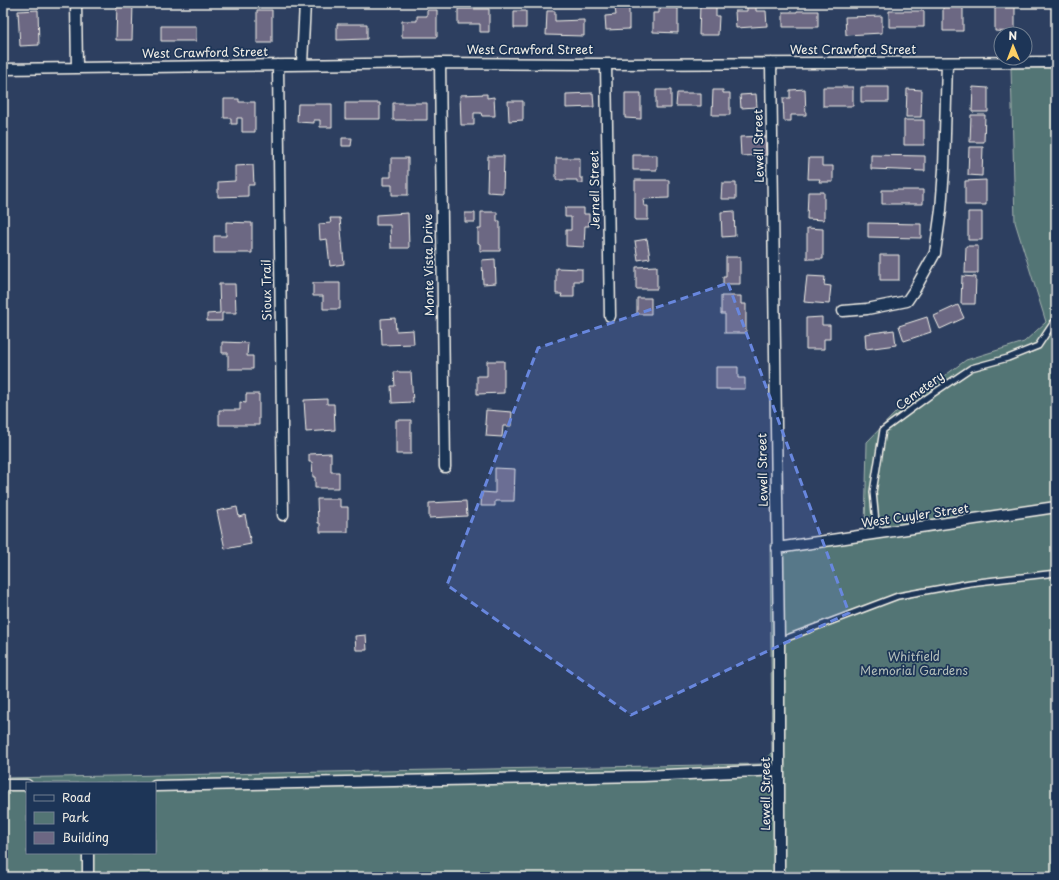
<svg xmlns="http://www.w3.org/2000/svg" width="1059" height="880" viewBox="0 0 1059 880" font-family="'Playpen Sans',sans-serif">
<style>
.green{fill:#537474;stroke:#a4b2ae;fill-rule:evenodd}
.building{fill:#6c6783;stroke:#f4f1e8}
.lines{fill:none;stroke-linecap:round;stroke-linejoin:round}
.service-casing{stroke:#f4f1e8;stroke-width:8}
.minor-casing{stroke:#f4f1e8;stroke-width:13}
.service{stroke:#1d3557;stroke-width:5}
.minor{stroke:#1d3557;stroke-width:10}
.marked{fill:#6887de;fill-opacity:0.2;stroke:#6887de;stroke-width:3;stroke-dasharray:8 5;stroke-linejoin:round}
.labels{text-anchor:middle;stroke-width:3.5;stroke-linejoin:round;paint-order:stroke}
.street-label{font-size:12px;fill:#f4f1e8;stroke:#1d3557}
.park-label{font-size:12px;fill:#b4bfba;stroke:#1d3557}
</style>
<rect width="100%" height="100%" fill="#2d3f60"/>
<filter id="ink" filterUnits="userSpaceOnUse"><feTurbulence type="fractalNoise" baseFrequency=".025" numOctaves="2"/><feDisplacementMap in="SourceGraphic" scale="8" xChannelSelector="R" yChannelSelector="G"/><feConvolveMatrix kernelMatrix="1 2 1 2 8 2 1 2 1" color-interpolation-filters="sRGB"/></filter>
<g filter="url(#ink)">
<path class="green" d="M1011 68H1056V877H3V778L761 764 772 752 770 544 865 530 867 442 898 410 966 360 1024 342 1046 322 1015 222ZM27 783H155V853H27Z"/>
<path class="building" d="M117 3H133L132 40H116Z
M943 3H963V31H943Z
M995 3H1015V32L995 31Z
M700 5H716V16H719L718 35H699Z
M747 6H756V11H766L767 26 736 28 735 11H747Z
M615 8H629V29L606 30 605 16 616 15Z
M659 8H678V33L653 32V13H659Z
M458 9H489V32H480V24H458Z
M38 10 39 45 20 46 18 11Z
M257 10H272V43H257Z
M427 10H437V37H402V21H417V16H427Z
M514 11H526V28H514Z
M547 11H555V21L584 20V36L546 35Z
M797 11H818V27H783V12H797Z
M889 11H924V27H889Z
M1052 11H1056V38H1053Z
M882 16V33L846 35 845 17Z
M337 24H367V39L337 40Z
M161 26H196V41H161Z
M823 87H853V106H823Z
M861 87H889V102H861Z
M973 87 988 88V112H972Z
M805 89 806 115H791V121H784L783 98H790V90Z
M907 89 922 90 921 117H906Z
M656 90H671V108H656Z
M713 90H723V93H730V115H712Z
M593 93 594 107 566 108V94Z
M625 93H641V119L625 118Z
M677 93H701V106H676Z
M487 94V98L494 97 495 116H482L481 113H474V125H461L460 95Z
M756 94 757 107 741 108 740 95Z
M224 99H239V102H255V132H242V118H237V124H231V118H224Z
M508 101H523V120L509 121Z
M345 103H380V119H345Z
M393 103H427V120H393Z
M298 104H332V127H320V120H314V123L297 122Z
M971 115H985L984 142H970Z
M904 120H924V145H904Z
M765 136 766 155 741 156 740 137Z
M342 138H352L351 146H342Z
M969 147H983L982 176 968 175Z
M633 155H657V170H633Z
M871 155 925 156V171L871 169Z
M488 156H504L503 193 487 192Z
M391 158H408V195H392V185H383V177H391Z
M556 158H580V178H583V183H577V180H556Z
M809 158H822V166H833V182H819L820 179H808Z
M253 165 254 185H248V196L218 197V182L235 181V166Z
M635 180H669V198L643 199 644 206H648V220H635Z
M986 180V205H965V181Z
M722 183H736V199H721Z
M882 190H923V204H882Z
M808 192H824V220L807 219Z
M565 208H584V214H589V226H585L584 247 566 246V230H571V217H565Z
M734 211 735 236 722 237 721 212Z
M481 212H497V221H500V251H480V244L478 243V229H481Z
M968 212H982V240H968Z
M408 213 409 248H391L390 225H376V215Z
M465 213H475V222H465Z
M330 218H340L344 264 330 266 327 239 320 240 319 224 331 223Z
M226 222 252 223V253H214V236H226Z
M868 223 921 224V238L868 237Z
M807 228 823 229V259H807Z
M647 239 650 258 638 260 635 241Z
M966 246H978V273H965Z
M880 255H899V280H880Z
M726 257H740V284H723V277H726Z
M495 259 496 283 483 284 482 260Z
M657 266V289H636V267Z
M556 268 582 269V281H574V297H561L562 294H556Z
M807 276 825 277 824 285 831 286 829 304 804 302Z
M962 276 976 277 975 304H961Z
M313 283H340V309H323V296H313Z
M219 284H235L236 313H222V321H207V314L220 313Z
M721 296H741V304H746V333H725V314H721Z
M637 298H651V314H637Z
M958 305 964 318 940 329 934 316Z
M822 317V325H830V339H824V349H806V318Z
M927 317 931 332 904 341 899 326Z
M395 318 396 331 413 330 414 344 382 345 381 319Z
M894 330 896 345 866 349 865 334Z
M222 342 248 343 247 356H253V369H228V353H222Z
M487 361H504V393L477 394V376H487Z
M716 367H738V378H745V389H716Z
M394 372H411L413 402 392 403 391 386H395Z
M246 394H259V425H219V410H240V402L246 403Z
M327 399V404H334L335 430 306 432 304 400Z
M486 410 512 412 511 426H503L502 437 486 436 487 425 485 424Z
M396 420H411V454H396Z
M331 453V472H339V488H315V477H313L312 462H309V454Z
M495 468 515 469 514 501H495V506H481L482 492 495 493Z
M317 499H340V507H348V532H320V523H318Z
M466 501 467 516 429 518V503Z
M237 507 239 517 245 515 251 544 225 549 217 511Z
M366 635 367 650H356L355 636Z"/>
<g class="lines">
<defs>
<path id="service" d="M877 533 873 492 883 430 928 397 971 368 1008 358 1038 346 1056 319
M779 641 898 596 970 583 1056 573"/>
<path id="minor" d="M76 3 77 68
M440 63 445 467
M771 63 779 641V877
M302 64 305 3
M606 64 610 316
M278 65 283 515
M3 69 440 63 606 64 1056 62
M843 311 867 309 907 301 915 289 935 253 941 210 944 169 947 63
M777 548 1056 507
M3 785H27
M155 786 643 776 779 770
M88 877V853"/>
</defs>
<use href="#service" class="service-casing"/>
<use href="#minor" class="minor-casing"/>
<use href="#service" class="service"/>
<use href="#minor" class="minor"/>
</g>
</g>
<path class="marked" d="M728 283 849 613 631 715 447 585 538 348Z"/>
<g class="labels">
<g class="street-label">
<text x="530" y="54">West Crawford Street</text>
<text x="853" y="54">West Crawford Street</text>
<text transform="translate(205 53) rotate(-1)" y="4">West Crawford Street</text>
<text transform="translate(759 146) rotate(-91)" y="4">Lewell Street</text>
<text transform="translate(595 190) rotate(-91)" y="4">Jernell Street</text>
<text transform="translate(429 265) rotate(-91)" y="4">Monte Vista Drive</text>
<text transform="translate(267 290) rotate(-91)" y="4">Sioux Trail</text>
<text transform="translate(920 391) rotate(-36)" y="4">Cemetery</text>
<text transform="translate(763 470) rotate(-91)" y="4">Lewell Street</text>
<text transform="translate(915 516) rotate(-8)" y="4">West Cuyler Street</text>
<text transform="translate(766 794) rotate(-90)" y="4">Lewell Street</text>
</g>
<g class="park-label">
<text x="914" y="661">Whitfield<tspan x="914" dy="14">Memorial Gardens</tspan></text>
</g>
</g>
<rect width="1059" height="880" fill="none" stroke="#1d3557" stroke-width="16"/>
<rect x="8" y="8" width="1043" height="864" fill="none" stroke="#f4f1e8" stroke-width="1.5" filter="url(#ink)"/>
<rect x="26" y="782" width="130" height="72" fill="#1d3557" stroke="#738091"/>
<rect x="34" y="795" width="20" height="6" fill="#1d3557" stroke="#738091"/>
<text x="62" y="802" font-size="12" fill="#f4f1e8">Road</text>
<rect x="34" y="812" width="20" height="12" fill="#537474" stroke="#738091"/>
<text x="62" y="822" font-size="12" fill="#f4f1e8">Park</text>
<rect x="34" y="832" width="20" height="12" fill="#6c6783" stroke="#738091"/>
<text x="62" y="842" font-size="12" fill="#f4f1e8">Building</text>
<g transform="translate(1013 46) rotate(359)"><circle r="19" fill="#1d3557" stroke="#738091"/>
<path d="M0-3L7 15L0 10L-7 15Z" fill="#ffd166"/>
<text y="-6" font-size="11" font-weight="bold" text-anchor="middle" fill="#f4f1e8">N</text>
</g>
</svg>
